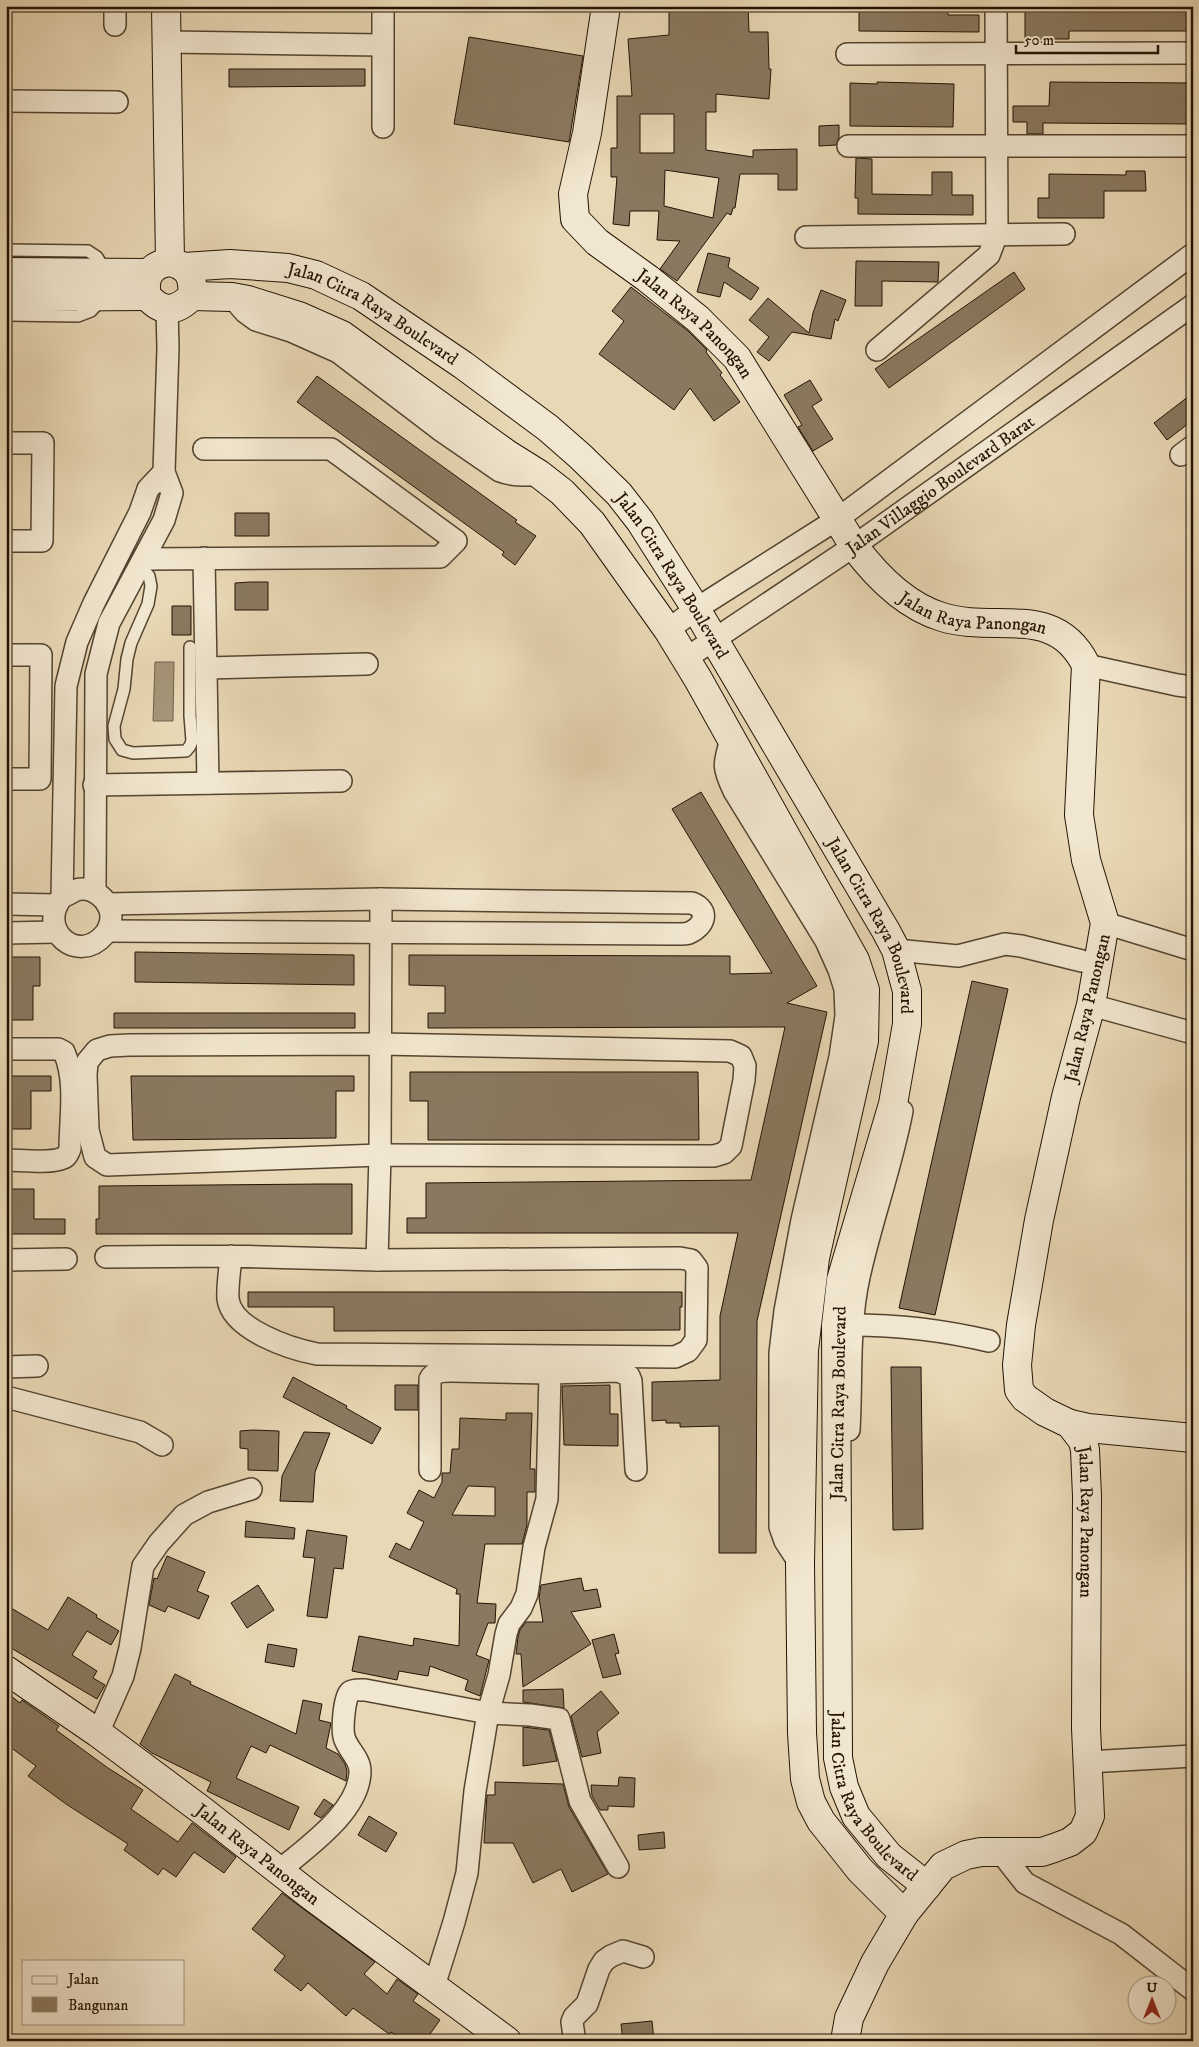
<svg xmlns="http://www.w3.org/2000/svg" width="1199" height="2047" viewBox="0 0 1199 2047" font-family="'IM FELL DW Pica',serif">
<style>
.water{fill:#a69579;stroke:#72614a}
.building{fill:#8a7960;stroke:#231304;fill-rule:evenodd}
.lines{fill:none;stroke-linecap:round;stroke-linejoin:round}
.lane-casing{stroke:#544430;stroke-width:14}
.street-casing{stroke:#544430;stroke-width:24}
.secondary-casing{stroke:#231304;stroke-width:30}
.lane{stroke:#f1e6cf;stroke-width:11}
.street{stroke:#f1e6cf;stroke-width:21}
.secondary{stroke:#f1e6cf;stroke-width:28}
.labels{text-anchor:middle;stroke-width:4.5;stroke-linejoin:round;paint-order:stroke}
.street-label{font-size:18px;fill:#231304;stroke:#f1e6cf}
</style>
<rect width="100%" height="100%" fill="#e9d8b5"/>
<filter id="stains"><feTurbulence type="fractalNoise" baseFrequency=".004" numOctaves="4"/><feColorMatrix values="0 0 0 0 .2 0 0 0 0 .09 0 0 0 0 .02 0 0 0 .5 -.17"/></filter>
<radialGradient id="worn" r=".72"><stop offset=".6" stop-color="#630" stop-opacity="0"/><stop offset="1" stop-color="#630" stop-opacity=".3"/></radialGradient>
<path class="water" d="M155 662H174L173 721H153Z"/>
<path class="building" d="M748 6 749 32H768L769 69H771L769 99 716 94V112H706V150L753 157V150L797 149V190H778V174H740L735 208H733L731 215 727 213 677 281 660 269 680 241 657 240 659 211H630L629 226 613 224 617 177H611V148H617V96H632L628 39 669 35V7ZM640 114H674V153H640ZM665 170 719 178 713 218 664 206Z
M859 6H948V15H979V32L859 31Z
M1025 6H1193V31H1069V39H1025Z
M469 37 583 56 569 142 454 124Z
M229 69H365V86L229 87Z
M877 82 954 84 953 127 850 126V83L877 84Z
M1050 82 1193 83V124L1043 123V134H1027V122H1013V106H1049Z
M839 125V137L836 145 819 146V126Z
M856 158 872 159V194L932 195V172H952V195H973V215L858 214V198H855Z
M1126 171H1145L1146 191H1104V218H1038V198H1049V174L1126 175Z
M708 253 730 258 728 267 759 288 751 300 724 282 720 297 697 292Z
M856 261 939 262 938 282 882 281V306H855Z
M1014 272 1025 289 889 388 875 369Z
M631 287 688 331 707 350 706 352 722 373 720 375 740 402 714 421 690 388 674 410 599 354 624 321 612 311Z
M821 290 846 300 838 321 835 319 831 339 792 332 769 361 757 352 769 337 749 320 768 298 809 333 813 313Z
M317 376 517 520 515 522 536 536 515 565 502 555 504 552 297 402Z
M810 380 822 400 812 406 833 439 813 451 798 427 802 425 784 395Z
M1193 393V420L1167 440 1154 423Z
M235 513H269V536H235Z
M250 582H268V610H235V583Z
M172 606H191V635H172Z
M701 792 817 986 787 1003 827 1012 757 1321 756 1553H719V1426L680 1427V1423H666V1420L652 1421V1382L720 1380V1316L738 1233H407V1218H426V1183L751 1180 785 1027 428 1028V1013H445V986L409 985V955L730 956V974L772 973 672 809Z
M135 952 354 955V985L135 982Z
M6 957H40V986H33V1020H6Z
M972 981 1008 989 935 1315 899 1308Z
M114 1013H355V1028H114Z
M410 1072H698L699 1140H428V1101H410Z
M6 1076H51V1091H31V1129H6Z
M131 1076H354V1091H336V1138L133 1140Z
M320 1184H352V1234H96V1219H99V1186Z
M6 1189H34V1219H65V1234H6Z
M248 1292H682V1307H680V1330L334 1331V1307H248Z
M891 1367H921L923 1529 893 1530Z
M293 1377 347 1406 346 1408 381 1428 372 1444 283 1397Z
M395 1385H418V1410H395Z
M610 1385V1414H618V1446L564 1445 562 1386Z
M506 1413H532L530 1469H535V1492H527V1525L522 1544H485L477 1603 496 1604 495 1623H488L476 1655 489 1660 480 1696 465 1690 468 1680 430 1666 428 1676 399 1671 397 1680 352 1671 359 1636 413 1646 414 1638 459 1646 460 1594H456L457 1589 389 1557 396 1543 410 1550 424 1522 407 1513 419 1490 434 1498 442 1482V1473H450L452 1449H459L460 1418 506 1420ZM468 1486 495 1487V1516L452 1515Z
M253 1430 279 1431 278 1471 248 1470V1449L240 1448V1431Z
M304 1432 330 1433 315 1472 313 1502 280 1501 282 1476Z
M246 1521 295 1528 294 1539 245 1537Z
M307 1530 347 1536 343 1569 334 1568 327 1618 307 1616 315 1558 303 1557Z
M167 1556 205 1572 197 1591 209 1596 199 1619 168 1606 165 1612 149 1605 154 1578 157 1579Z
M581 1578 584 1591 597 1589 601 1607 571 1612 591 1644 523 1687 521 1654H516L518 1637 520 1630 526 1622H543L539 1598 541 1585Z
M258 1585 274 1610 247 1628 231 1603Z
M68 1597 97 1615 96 1617 119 1631 111 1645 87 1631 72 1655 97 1671 93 1678 105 1685 97 1699 6 1645V1605L48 1630Z
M614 1634 619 1653 615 1654 621 1674 603 1678 592 1640Z
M268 1644 297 1649 294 1667 265 1662Z
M175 1674 191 1682 190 1684 296 1734 303 1700 322 1704 319 1720 331 1723 326 1748 338 1754 345 1764 347 1771 346 1781 270 1745 266 1753 251 1746 236 1778 299 1807 289 1830 207 1791 211 1782 152 1753 140 1744Z
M563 1689 564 1708 523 1702V1690Z
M601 1691 619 1713 597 1732 601 1753 582 1757 571 1716Z
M6 1692 20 1703 22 1700 59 1726 56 1730 108 1768 143 1790 131 1809 178 1842 192 1823 236 1857 224 1873 194 1852 176 1877 163 1868 158 1875 124 1850 128 1844 66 1804 28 1776 36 1766 6 1744Z
M523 1727 549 1730 557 1761 523 1766Z
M619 1777 635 1778 634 1807 608 1806V1810H600L592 1796 591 1785 618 1786Z
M495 1782 563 1784 569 1807 608 1874 572 1892 561 1869 533 1883 513 1843H484L487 1795H495Z
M324 1799 333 1805 321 1818 314 1814Z
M369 1816 397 1833 386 1852 358 1835Z
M664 1832 665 1848 639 1850 638 1835Z
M282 1893 375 1962 364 1974 387 1994 397 1979 418 1994 413 2001 440 2020 425 2041H405L391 2032 389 2034 353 2008 346 2016 308 1983 301 1991 274 1970 285 1956 252 1929Z
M652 2021 654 2041H623L621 2024Z"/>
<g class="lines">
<defs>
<path id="lane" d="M6 250 88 251 97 257 106 272
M6 315 78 316 91 311 102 299
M140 566 149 576 151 586 148 604 131 643 127 659 124 689 114 726 115 739 122 750 133 753 186 751 190 746 192 741 190 716V647"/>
<g id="street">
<path d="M383 6V127"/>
<path d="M115 25V6"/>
<path d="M167 42 382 45"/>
<path d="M847 54 1193 53"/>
<path d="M6 101 117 102"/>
<path d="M848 146H1193"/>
<path d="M806 237 1064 234"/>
<path d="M232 297 245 312 256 320 291 331 338 352 439 429 500 471C513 476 525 476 539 474"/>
<path d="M877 350 989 255 997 234 996 6"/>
<path d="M6 443H43L42 541H6"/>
<path d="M1181 455 1193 446"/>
<path d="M164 472 168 348 167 309"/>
<path d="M204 558 208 783"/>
<path d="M144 559 440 557 456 541 331 449H204"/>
<path d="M668 630 696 609 836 520 1193 254"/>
<path d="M6 655H41L40 779H6"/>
<path id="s1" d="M685 659 854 546 1193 305"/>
<path d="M1086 665 1177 685 1193 687"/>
<path d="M206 668 367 664"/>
<path d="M731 740C723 765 723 768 734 791L826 941 839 970 845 989 846 1016 840 1057 802 1220 785 1311 780 1353V1527L785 1541 800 1564"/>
<path d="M94 785 341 781"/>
<path d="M62 897C67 895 72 892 76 890 93 885 111 901 111 917 111 923 108 931 104 935 78 965 36 930 62 897L66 686 77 642 94 603 140 512 148 489 164 472 172 493 164 520 109 623 96 674 95 892"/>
<path d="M6 904 56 905"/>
<path d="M107 904 381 899 692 903C710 910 705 926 689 933 686 934 681 934 677 934L108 931"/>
<path d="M1105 923 1193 950"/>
<path d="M6 933 56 932"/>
<path d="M896 950 958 956 1005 944 1021 946 1082 961"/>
<path d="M1091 1005 1193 1033"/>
<path d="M380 1044 730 1051 741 1056 745 1066 744 1080 731 1146 724 1153 714 1156 380 1155 107 1165 95 1157 88 1130 86 1075 87 1062 97 1050 110 1046 129 1045Z"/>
<path d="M6 1049H58L64 1052C77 1081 70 1118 70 1149 68 1153 67 1157 63 1158 50 1164 21 1160 6 1160"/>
<path d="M106 1257 231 1256 377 1260 680 1258 691 1260 697 1268 696 1340 688 1351 675 1357 317 1354C291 1349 232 1330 228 1299 227 1286 230 1270 231 1256"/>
<path d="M6 1260 66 1259"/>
<path d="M377 1260 380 1155 381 899"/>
<path d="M839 1325C890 1324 939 1329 989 1341"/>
<path d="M6 1367 37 1366"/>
<path d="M6 1397 140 1432 162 1445"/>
<path d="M849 1430C852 1379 848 1327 859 1277 871 1222 891 1168 902 1111"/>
<path d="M430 1470V1379C434 1371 443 1371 451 1371L550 1373"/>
<path d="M98 1733 123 1676 130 1648 143 1566 159 1543 184 1515 208 1502 251 1489"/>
<path d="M1088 1762 1193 1756"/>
<path d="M999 1850 1025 1883 1121 1934 1193 1990"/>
<path d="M280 1870C307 1847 360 1811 360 1771 360 1758 347 1749 344 1737 342 1729 344 1697 350 1692 354 1689 360 1690 365 1690L488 1713 530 1715 559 1719 580 1801 618 1867"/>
<path d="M434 1986 454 1922 467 1873 475 1791 488 1713 499 1675 506 1634 509 1624 521 1608 527 1594 534 1547 547 1499 550 1373 619 1371 629 1376 631 1381 636 1470"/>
<path d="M572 2041 574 2036 572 2022 574 2017 587 2004 599 1969 604 1961 611 1956 623 1951 643 1957"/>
</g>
<g id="secondary">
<path d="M166 6 170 262"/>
<path id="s2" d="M606 6 587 133 573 194 575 219 597 242 647 278 698 319 737 358 854 546C877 577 906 606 942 617 995 634 1055 602 1086 665L1079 815 1086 860 1105 923 1091 1005 1066 1097 1039 1220 1021 1325 1017 1365 1019 1390 1025 1398 1045 1412 1070 1424 1083 1441 1085 1450 1087 1496 1086 1728 1090 1816 1083 1832 1070 1842 1054 1848 1042 1852H981L966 1855 943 1866 904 1914 875 1963 849 2018 845 2041"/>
<path d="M170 262C189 266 194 278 192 296 176 312 163 314 147 296 143 277 150 265 170 262Z"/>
<path id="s3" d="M184 267 230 264 288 268 316 275 361 296 463 365 548 428 580 456 619 494 640 521 696 609 886 931 896 950 907 991V1024L893 1104 841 1280 836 1325 838 1758 844 1787 856 1816 889 1856 927 1886"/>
<path d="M6 272 147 273"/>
<path d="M192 296 232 297 248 300 299 316 342 335 507 454 539 474 562 492 592 523 668 630 698 679 855 960 865 990 864 1041 815 1258 804 1350 800 1564 802 1733 805 1779 811 1802 821 1821 860 1870 904 1914"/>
<path d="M6 297 147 296"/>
<path d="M1070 1424 1088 1428 1193 1438"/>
<path id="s4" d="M6 1670 98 1733 204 1812 310 1895 507 2041"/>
</g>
</defs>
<use href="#lane" class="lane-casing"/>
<use href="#street" class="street-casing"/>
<use href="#secondary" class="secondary-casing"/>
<use href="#lane" class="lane"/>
<use href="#street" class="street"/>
<use href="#secondary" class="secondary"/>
</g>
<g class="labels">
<g class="street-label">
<text dy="6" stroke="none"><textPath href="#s3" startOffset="201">Jalan Citra Raya Boulevard</textPath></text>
<text dy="6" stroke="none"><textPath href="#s2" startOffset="376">Jalan Raya Panongan</textPath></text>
<text dy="6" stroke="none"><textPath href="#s1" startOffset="309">Jalan Villaggio Boulevard Barat</textPath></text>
<text dy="6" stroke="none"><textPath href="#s3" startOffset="606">Jalan Citra Raya Boulevard</textPath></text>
<text dy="6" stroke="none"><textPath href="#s2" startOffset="796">Jalan Raya Panongan</textPath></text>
<text dy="6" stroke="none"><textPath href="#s3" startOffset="1011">Jalan Citra Raya Boulevard</textPath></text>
<text transform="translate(1087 1008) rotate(-77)" y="6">Jalan Raya Panongan</text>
<text transform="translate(838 1403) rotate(-89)" y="6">Jalan Citra Raya Boulevard</text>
<text dy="6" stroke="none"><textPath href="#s2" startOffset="1830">Jalan Raya Panongan</textPath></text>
<text dy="6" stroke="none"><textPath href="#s3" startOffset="1911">Jalan Citra Raya Boulevard</textPath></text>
<text dy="6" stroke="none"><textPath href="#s4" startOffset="312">Jalan Raya Panongan</textPath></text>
</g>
</g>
<rect width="1199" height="2047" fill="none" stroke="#e9d8b5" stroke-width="25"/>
<rect x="8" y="8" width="1184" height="2032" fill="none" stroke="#231304" stroke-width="2.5"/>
<rect x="12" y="12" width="1174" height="2022" fill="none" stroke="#231304"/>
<rect x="22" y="1960" width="162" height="65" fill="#f1e6cf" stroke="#9f927e"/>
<rect x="32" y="1976" width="25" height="8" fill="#f1e6cf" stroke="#9f927e"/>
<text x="68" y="1984" font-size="15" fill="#231304">Jalan</text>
<rect x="32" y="1997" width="25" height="15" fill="#8a7960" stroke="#9f927e"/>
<text x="68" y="2010" font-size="15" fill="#231304">Bangunan</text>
<g transform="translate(1152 2000)"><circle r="24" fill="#f1e6cf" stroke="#9f927e"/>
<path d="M0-4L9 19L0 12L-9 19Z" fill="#8f2418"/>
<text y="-8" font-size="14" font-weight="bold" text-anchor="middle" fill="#231304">U</text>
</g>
<path d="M1016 45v8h142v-8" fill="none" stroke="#231304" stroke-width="2.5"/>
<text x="1024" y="45" font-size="15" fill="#231304" stroke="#f1e6cf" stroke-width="4" paint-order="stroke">50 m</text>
<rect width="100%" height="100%" filter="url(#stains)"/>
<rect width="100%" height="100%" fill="url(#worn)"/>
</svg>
